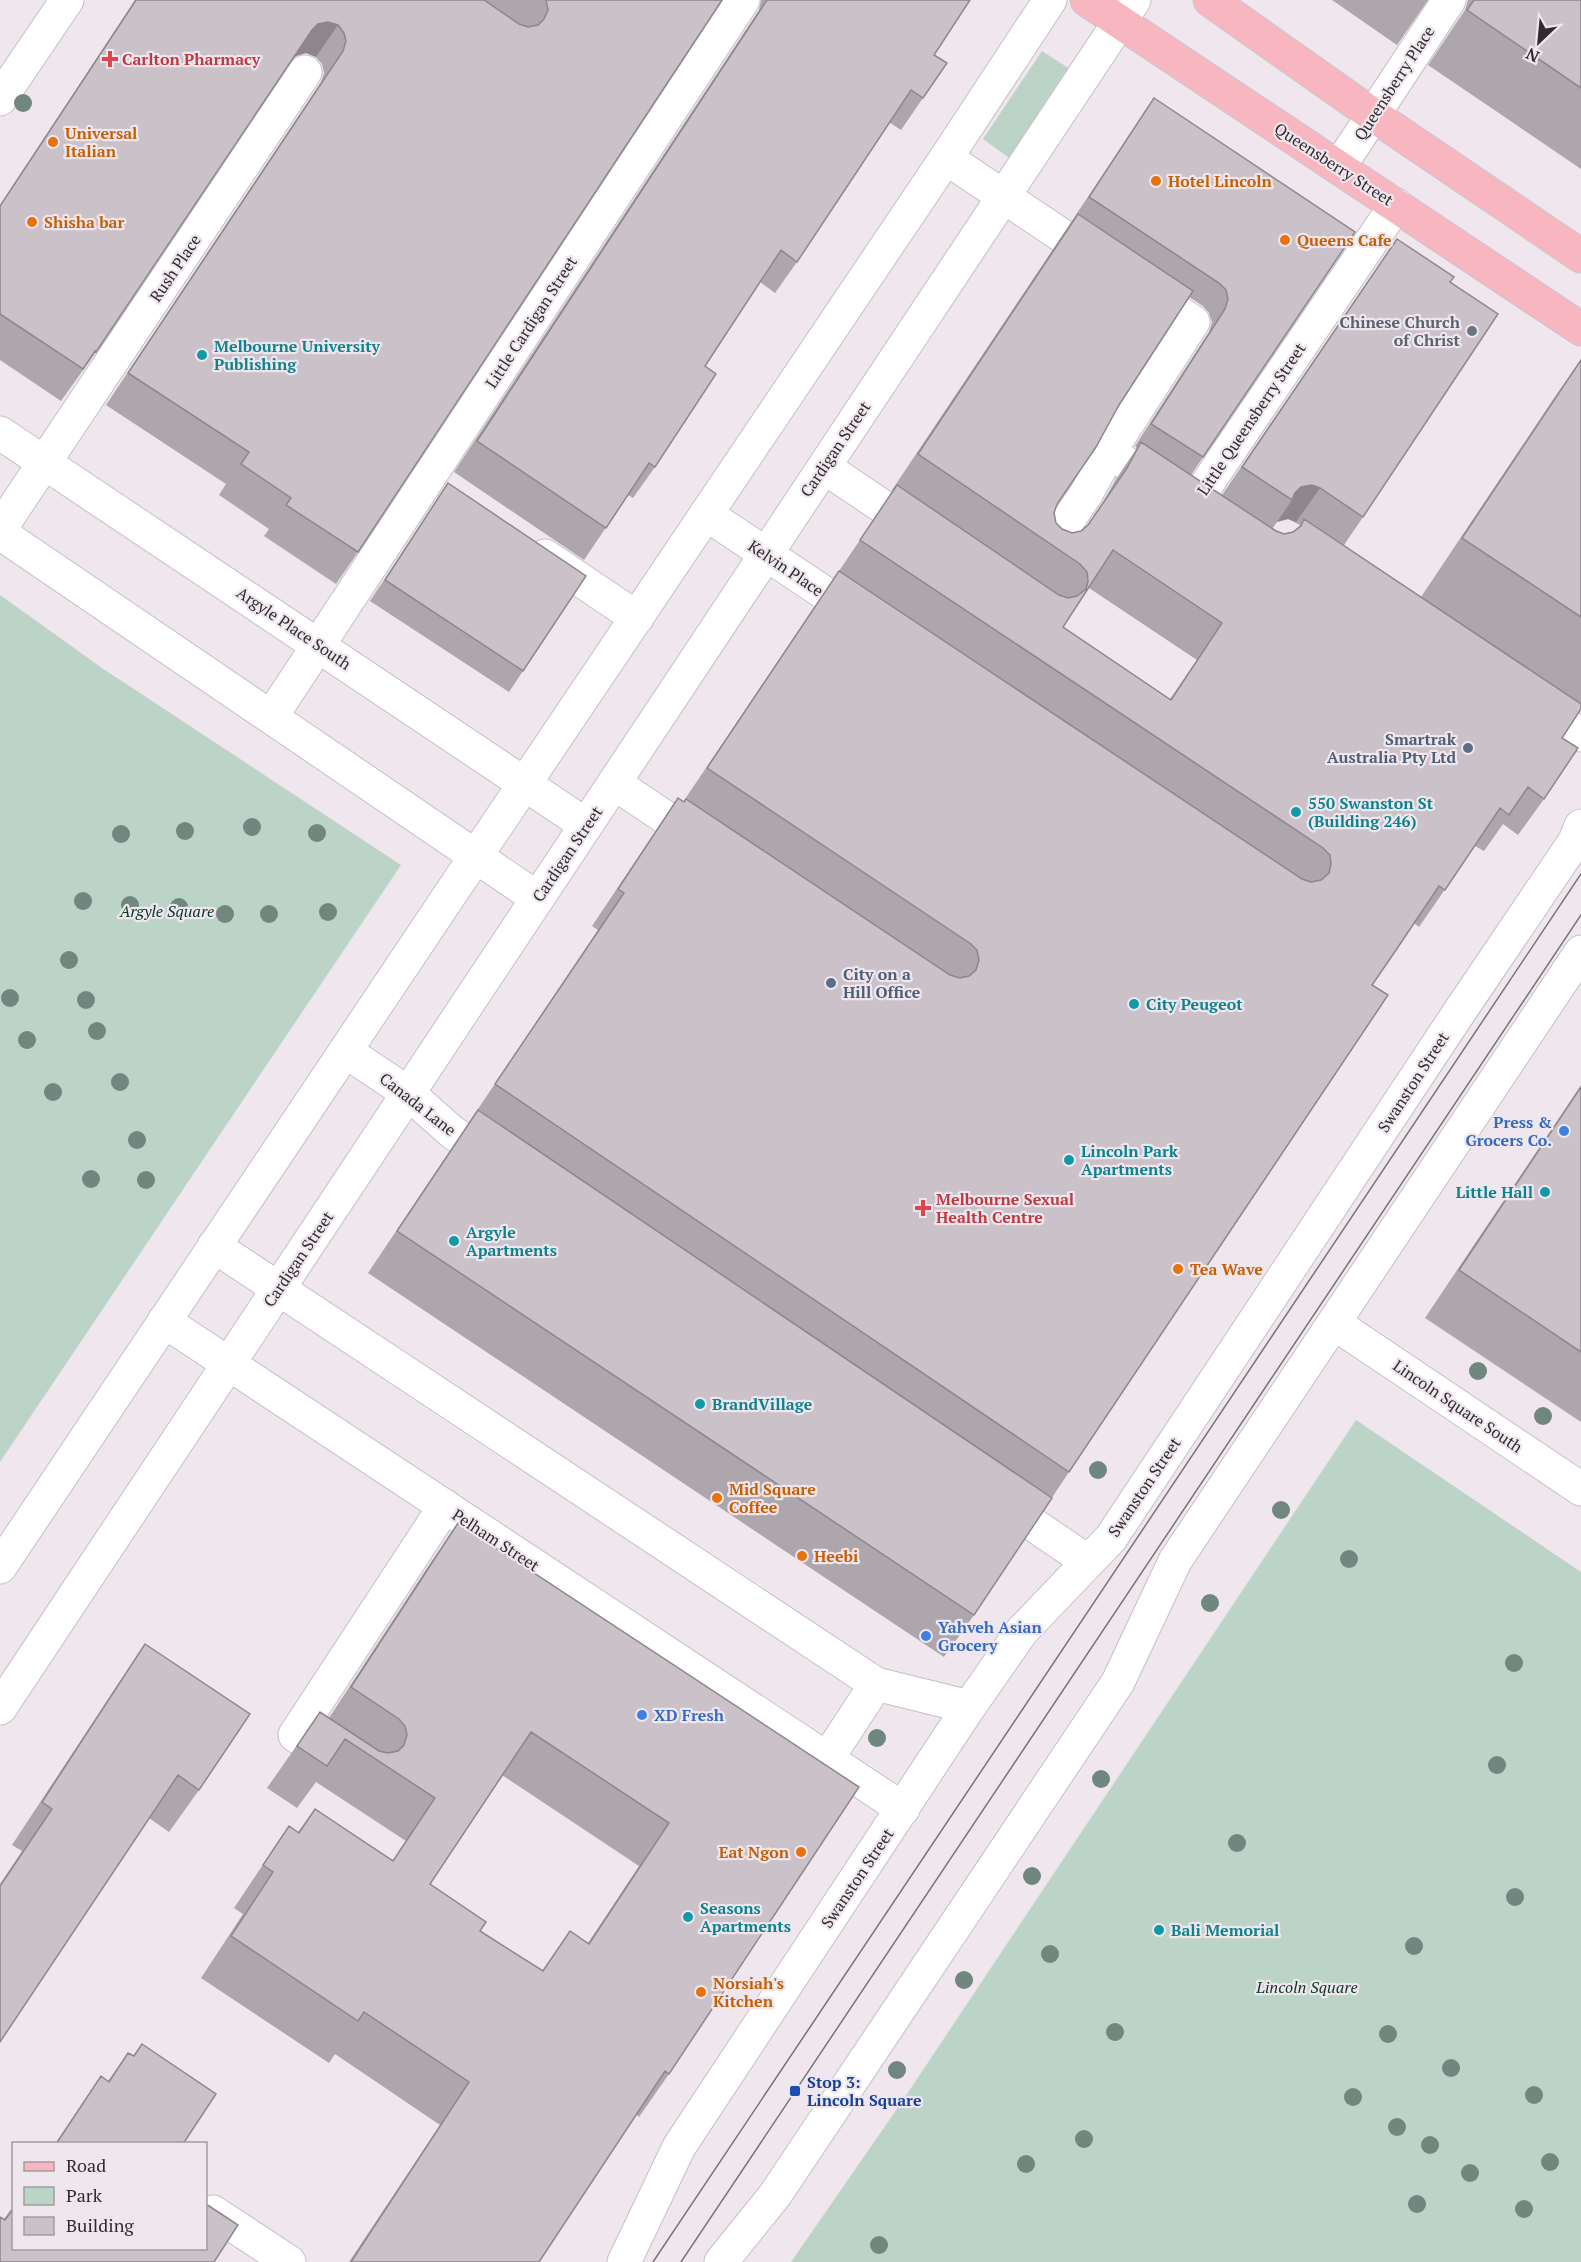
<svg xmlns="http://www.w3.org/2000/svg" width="1581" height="2262" viewBox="0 0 1581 2262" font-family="'PT Serif',serif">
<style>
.green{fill:#bcd4c7}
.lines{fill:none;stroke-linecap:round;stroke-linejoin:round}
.minor-casing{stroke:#c7bfc6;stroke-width:35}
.major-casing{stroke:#c9c8c9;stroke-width:35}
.minor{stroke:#fff;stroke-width:33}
.major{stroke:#f8b7c0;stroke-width:33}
.tram{stroke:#787378;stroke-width:1.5}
.tree{fill:#70877f}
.wall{fill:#aea6ad;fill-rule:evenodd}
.shaded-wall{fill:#8d878d}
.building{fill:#cac1c9;stroke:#8d878d;stroke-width:1.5;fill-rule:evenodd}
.health-dot{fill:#e0444e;stroke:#efe6ee;stroke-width:2}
.food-dot{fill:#e8710a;stroke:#efe6ee;stroke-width:2}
.worship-dot{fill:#6b7280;stroke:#efe6ee;stroke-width:2}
.culture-dot{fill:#0f9aa8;stroke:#efe6ee;stroke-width:2}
.service-dot{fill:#5c6f8a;stroke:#efe6ee;stroke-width:2}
.shop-dot{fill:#3f7fe0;stroke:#efe6ee;stroke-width:2}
.transit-dot{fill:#1a4fb4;stroke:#efe6ee;stroke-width:2}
.labels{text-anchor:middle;stroke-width:4.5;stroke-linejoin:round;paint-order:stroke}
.health-label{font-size:16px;font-weight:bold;fill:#be3a42;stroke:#efe6ee;text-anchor:start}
.street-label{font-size:16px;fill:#2f2c2f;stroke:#efe6ee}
.food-label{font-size:16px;font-weight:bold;fill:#c56008;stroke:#efe6ee;text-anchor:start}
.worship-label{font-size:16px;font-weight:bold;fill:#5b616d;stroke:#efe6ee;text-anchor:end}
.culture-label{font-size:16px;font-weight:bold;fill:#0d838f;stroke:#efe6ee;text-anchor:start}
.service-label{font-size:16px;font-weight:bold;fill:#4e5e75;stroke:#efe6ee;text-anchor:end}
.park-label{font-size:16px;font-style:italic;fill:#083925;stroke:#efe6ee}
.shop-label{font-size:16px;font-weight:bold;fill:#366cbe;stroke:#efe6ee;text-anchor:start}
.transit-label{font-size:16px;font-weight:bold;fill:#164399;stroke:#efe6ee;text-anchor:start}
</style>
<rect width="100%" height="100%" fill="#efe6ee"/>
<path class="green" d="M1042 51 1073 71 1012 160 983 139Z
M0 595 102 668 401 865 0 1462Z
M1356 1420 1581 1572V2262H791L899 2106Z"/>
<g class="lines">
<defs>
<path id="minor" d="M0 99 67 0
M946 158 1100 261
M1339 167 1449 0
M1140 288 1193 322 1109 452 1192 506 1396 205
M0 433 586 825
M824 467 919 531
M706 514 862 618
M0 529 305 72
M0 533 537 898
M1047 551 1086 494 1109 452
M545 556 637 618
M1533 703 1581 735
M271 717 743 0
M614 783 702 842
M345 1051 408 1093 452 1132 496 1162
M214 1246 876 1684 969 1707
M164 1321 903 1809
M1334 1323 1581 1489
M997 1500 1087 1561
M0 1567 451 893 946 158 1050 0
M0 1708 1134 0
M827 1759 876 1684
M339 1763 295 1735 445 1506
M213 2212 289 2262
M624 2262 679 2147 969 1707 1022 1631 1111 1538 1462 1008 1575 841 1581 826
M721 2262 775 2195 1118 1682 1175 1561 1581 952"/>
<path id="major" d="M1087 0 1581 329
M1210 0 1373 115 1581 256"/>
</defs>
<use href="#minor" class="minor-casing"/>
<use href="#major" class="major-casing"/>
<use href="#minor" class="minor"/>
<use href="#major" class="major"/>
<path class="tram" d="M653 2262 1581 874
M681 2262 1581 915"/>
</g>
<g class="tree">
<circle cx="23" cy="103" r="9"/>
<circle cx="252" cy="827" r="9"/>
<circle cx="185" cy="831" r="9"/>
<circle cx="317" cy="833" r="9"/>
<circle cx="121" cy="834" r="9"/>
<circle cx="83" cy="901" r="9"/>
<circle cx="130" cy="905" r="9"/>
<circle cx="179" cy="907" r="9"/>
<circle cx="328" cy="912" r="9"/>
<circle cx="225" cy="914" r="9"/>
<circle cx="269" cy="914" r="9"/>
<circle cx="69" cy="960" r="9"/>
<circle cx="10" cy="998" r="9"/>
<circle cx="86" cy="1000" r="9"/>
<circle cx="97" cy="1031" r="9"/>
<circle cx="27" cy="1040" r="9"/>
<circle cx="120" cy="1082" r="9"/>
<circle cx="53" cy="1092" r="9"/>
<circle cx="137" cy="1140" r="9"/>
<circle cx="91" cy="1179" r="9"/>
<circle cx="146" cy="1180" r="9"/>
<circle cx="1478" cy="1371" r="9"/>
<circle cx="1543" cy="1416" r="9"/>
<circle cx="1098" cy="1470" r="9"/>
<circle cx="1281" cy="1510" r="9"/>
<circle cx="1349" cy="1559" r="9"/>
<circle cx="1210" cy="1603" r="9"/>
<circle cx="1514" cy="1663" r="9"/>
<circle cx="877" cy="1738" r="9"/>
<circle cx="1497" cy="1765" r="9"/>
<circle cx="1101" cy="1779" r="9"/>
<circle cx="1237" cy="1843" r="9"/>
<circle cx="1032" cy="1876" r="9"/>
<circle cx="1515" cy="1897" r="9"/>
<circle cx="1414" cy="1946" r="9"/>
<circle cx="1050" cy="1954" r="9"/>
<circle cx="964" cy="1980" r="9"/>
<circle cx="1115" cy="2032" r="9"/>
<circle cx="1388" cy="2034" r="9"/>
<circle cx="1451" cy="2068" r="9"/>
<circle cx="897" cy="2070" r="9"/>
<circle cx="1534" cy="2095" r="9"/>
<circle cx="1353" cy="2097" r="9"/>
<circle cx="1397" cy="2127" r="9"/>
<circle cx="1084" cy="2139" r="9"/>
<circle cx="1430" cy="2145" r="9"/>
<circle cx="1550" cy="2162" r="9"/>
<circle cx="1026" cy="2164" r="9"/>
<circle cx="1470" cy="2173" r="9"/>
<circle cx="1417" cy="2204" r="9"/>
<circle cx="1524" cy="2209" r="9"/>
<circle cx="879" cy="2245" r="9"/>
</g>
<path class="wall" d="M135 0H722L358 552 336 584 264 536 269 529 219 495 226 484 106 405 321 82 324 73 322 64 316 57 306 53 296 56 292 59 96 352 61 401 0 360V205Z
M761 0H970L934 55 923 98 901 130 889 122 797 262 775 293 760 282 705 366 655 467 633 498 628 495 584 560 454 472 759 10Z
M1332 0H1428L1397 45Z
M1468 0H1581V169L1428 65 1465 10Z
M1154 98 1355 232 1191 475 1222 495 1397 239 1450 282 1363 517 1344 545 1421 597 1552 401 1581 359V709L1562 738 1544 799 1518 835 1503 824 1484 851 1475 846 1419 927 1414 923 1372 985 1069 1472 974 1615 944 1657 368 1273 598 930 592 926 653 835 678 798 683 802 893 491 892 490ZM1189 297 1203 306 1209 313 1212 322 1209 332 1135 446 1137 448 1116 479 1102 504 1087 526 1081 531 1072 533 1062 529 1056 523 1054 513 1057 504 1119 405ZM1288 519 1300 525 1293 532 1284 534 1272 529 1277 522ZM1089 588 1197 660 1170 699 1063 627Z
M448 483 523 671 509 692 370 601Z
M1581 1085V1422L1425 1318Z
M458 1523 859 1787 669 2074 639 2117 636 2114 539 2262H349L440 2125 335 2054 329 2063 201 1978 243 1914 234 1908 260 1869 289 1826 298 1832 315 1809 393 1860 406 1841 316 1782 297 1808 267 1788 320 1712 329 1718 429 1565ZM502 1775 639 1866 588 1943 570 1931 542 1971 480 1931 430 1884Z
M145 1644 199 1790 169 1832 149 1818 0 2042V1884L22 1851 12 1845 116 1687Z
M142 2044 183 2144H55L101 2076 108 2081 128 2053 133 2056Z
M14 2205V2248L4 2219Z"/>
<path class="shaded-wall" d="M328 22 338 25 316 57 306 53 296 56 289 62 312 30 318 24Z
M1312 485 1320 488 1296 522 1288 519 1277 522 1292 500 1295 493 1301 487Z"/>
<path class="building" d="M136 0H484L519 24 528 27 538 25 544 19 548 10 546 0H722L358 552 286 505 291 498 241 464 249 452 128 373 343 51 346 41 344 33 338 25 328 22 318 24 312 30 96 352 95 351 83 369 0 314V206Z
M767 0H970L934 55 947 63 923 98 911 90 797 262 781 250 705 366 716 374 655 467 649 463 606 528 477 441Z
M1474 0H1581V88L1467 10Z
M1154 98 1355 232 1203 457 1151 424 1225 309 1228 299 1226 290 1219 283 1089 197Z
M1078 214 1193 291 1119 405 1096 447 1057 504 1054 513 1056 523 1062 529 1072 533 1081 531 1088 525 1127 468 1141 442 1276 531 1284 534 1293 532 1301 526 1304 519 1581 704V709L1562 738 1578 748 1544 799 1528 787 1509 815 1500 808 1445 890 1439 886 1392 956 1372 985 1388 995 1069 1472 495 1084 624 893 618 889 678 798 684 802 686 799 950 975 960 978 969 976 976 970 979 960 977 950 971 944 707 768 839 571 1302 879 1311 882 1321 880 1329 873 1331 864 1330 855 1323 848 860 540 897 485 1059 595 1068 598 1077 596 1086 589 1088 581 1087 572 1080 564 918 454ZM1113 550 1222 623 1171 700 1063 627Z
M1397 239 1454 277 1450 282 1498 314 1363 517 1320 488 1312 485 1301 487 1295 493 1292 500 1242 467Z
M1581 360V617L1462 538Z
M448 483 586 576 523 671 385 580Z
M1581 1087V1352L1459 1270Z
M478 1110 1052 1498 974 1615 397 1231Z
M458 1523 859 1787 669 2074 665 2071 539 2262H351L469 2082 364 2012 358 2021 231 1936 273 1872 263 1865 289 1826 299 1833 315 1809 393 1861 435 1798 345 1739 327 1766 297 1746 320 1712 379 1751 388 1753 398 1751 404 1745 407 1735 405 1726 399 1719 351 1687ZM531 1732 669 1823 589 1944 570 1931 543 1971 480 1931 486 1922 430 1884Z
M145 1644 250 1714 199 1790 178 1775 0 2042V1886L52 1809 42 1802Z
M142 2044 216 2094 183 2144H56L101 2076 109 2082 128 2053 134 2056Z
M206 2204 238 2225 214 2262H0V2217L5 2220 14 2208V2248H206Z"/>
<g class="health-dot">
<path d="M107 50h6v6h6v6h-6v6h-6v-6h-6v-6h6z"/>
<path d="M920 1199h6v6h6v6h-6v6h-6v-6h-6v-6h6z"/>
</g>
<g class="food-dot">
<circle cx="53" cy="142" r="6"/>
<circle cx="1156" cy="181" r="6"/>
<circle cx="32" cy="222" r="6"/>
<circle cx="1285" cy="240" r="6"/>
<circle cx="1178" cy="1269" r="6"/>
<circle cx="717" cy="1498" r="6"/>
<circle cx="802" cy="1556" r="6"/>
<circle cx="801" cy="1852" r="6"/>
<circle cx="701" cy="1992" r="6"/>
</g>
<circle class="worship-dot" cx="1472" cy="331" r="6"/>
<g class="culture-dot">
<circle cx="202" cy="355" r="6"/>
<circle cx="1296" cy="812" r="6"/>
<circle cx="1134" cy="1004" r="6"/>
<circle cx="1069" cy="1160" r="6"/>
<circle cx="1545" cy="1192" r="6"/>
<circle cx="454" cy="1241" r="6"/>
<circle cx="700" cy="1404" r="6"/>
<circle cx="688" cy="1917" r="6"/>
<circle cx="1159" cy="1930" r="6"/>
</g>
<g class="service-dot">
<circle cx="1468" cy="748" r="6"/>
<circle cx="831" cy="983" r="6"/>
</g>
<g class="shop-dot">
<circle cx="1564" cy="1131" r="6"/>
<circle cx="926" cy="1636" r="6"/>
<circle cx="642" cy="1715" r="6"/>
</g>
<rect class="transit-dot" x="789" y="2085" width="12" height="12" rx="3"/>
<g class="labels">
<g class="health-label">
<text x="122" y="65">Carlton Pharmacy</text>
<text x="936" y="1205">Melbourne Sexual<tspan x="936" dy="18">Health Centre</tspan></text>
</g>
<g class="street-label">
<text transform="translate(1394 83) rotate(-57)" y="6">Queensberry Place</text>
<text transform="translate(1334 164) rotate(33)" y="6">Queensberry Street</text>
<text transform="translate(175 268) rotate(-56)" y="6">Rush Place</text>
<text transform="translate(531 322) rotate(-57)" y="6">Little Cardigan Street</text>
<text transform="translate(1251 419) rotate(-56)" y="6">Little Queensberry Street</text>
<text transform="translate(835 449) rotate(-56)" y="6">Cardigan Street</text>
<text transform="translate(786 568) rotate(34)" y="6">Kelvin Place</text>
<text transform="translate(294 628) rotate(34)" y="6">Argyle Place South</text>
<text transform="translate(567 854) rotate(-56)" y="6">Cardigan Street</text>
<text transform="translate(1413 1082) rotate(-57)" y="6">Swanston Street</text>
<text transform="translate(418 1104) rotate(38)" y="6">Canada Lane</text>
<text transform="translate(298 1259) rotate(-56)" y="6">Cardigan Street</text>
<text transform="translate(1458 1406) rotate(34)" y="6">Lincoln Square South</text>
<text transform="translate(1144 1487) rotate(-56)" y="6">Swanston Street</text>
<text transform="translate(496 1540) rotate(33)" y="6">Pelham Street</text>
<text transform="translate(857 1878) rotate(-56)" y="6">Swanston Street</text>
</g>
<g class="food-label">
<text x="65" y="139">Universal<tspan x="65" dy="18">Italian</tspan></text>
<text x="1168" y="187">Hotel Lincoln</text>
<text x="44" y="228">Shisha bar</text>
<text x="1297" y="246">Queens Cafe</text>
<text x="1190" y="1275">Tea Wave</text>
<text x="729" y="1495">Mid Square<tspan x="729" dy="18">Coffee</tspan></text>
<text x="814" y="1562">Heebi</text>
<text x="789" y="1858" text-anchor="end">Eat Ngon</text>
<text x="713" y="1989">Norsiah's<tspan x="713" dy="18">Kitchen</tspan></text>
</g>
<g class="worship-label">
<text x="1460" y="328">Chinese Church<tspan x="1460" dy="18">of Christ</tspan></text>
</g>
<g class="culture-label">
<text x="214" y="352">Melbourne University<tspan x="214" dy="18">Publishing</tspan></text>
<text x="1308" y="809">550 Swanston St<tspan x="1308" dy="18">(Building 246)</tspan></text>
<text x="1146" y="1010">City Peugeot</text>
<text x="1081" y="1157">Lincoln Park<tspan x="1081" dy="18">Apartments</tspan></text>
<text x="1533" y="1198" text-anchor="end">Little Hall</text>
<text x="466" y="1238">Argyle<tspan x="466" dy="18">Apartments</tspan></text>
<text x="712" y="1410">BrandVillage</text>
<text x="700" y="1914">Seasons<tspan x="700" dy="18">Apartments</tspan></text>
<text x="1171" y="1936">Bali Memorial</text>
</g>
<g class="service-label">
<text x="1456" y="745">Smartrak<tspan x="1456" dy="18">Australia Pty Ltd</tspan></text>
<text x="843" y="980" text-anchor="start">City on a<tspan x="843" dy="18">Hill Office</tspan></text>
</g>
<g class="park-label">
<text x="167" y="917">Argyle Square</text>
<text x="1307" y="1993">Lincoln Square</text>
</g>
<g class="shop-label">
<text x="1552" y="1128" text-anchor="end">Press &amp;<tspan x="1552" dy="18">Grocers Co.</tspan></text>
<text x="938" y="1633">Yahveh Asian<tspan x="938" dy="18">Grocery</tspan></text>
<text x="654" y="1721">XD Fresh</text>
</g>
<g class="transit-label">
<text x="807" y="2088">Stop 3:<tspan x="807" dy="18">Lincoln Square</tspan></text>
</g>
</g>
<rect x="12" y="2142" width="195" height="108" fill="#efe6ee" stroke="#a29ca2" stroke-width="1.5"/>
<rect x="24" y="2162" width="30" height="9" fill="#f8b7c0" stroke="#a29ca2" stroke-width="1.5"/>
<text x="66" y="2172" font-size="18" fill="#2f2c2f">Road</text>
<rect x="24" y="2187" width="30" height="18" fill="#bcd4c7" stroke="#a29ca2" stroke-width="1.5"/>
<text x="66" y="2202" font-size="18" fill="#2f2c2f">Park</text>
<rect x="24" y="2217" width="30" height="18" fill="#cac1c9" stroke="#a29ca2" stroke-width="1.5"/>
<text x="66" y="2232" font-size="18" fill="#2f2c2f">Building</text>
<g transform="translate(1539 42) rotate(206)" stroke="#efe6ee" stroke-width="4.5" paint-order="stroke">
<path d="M0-4.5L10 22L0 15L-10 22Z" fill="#2f2c2f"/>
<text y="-9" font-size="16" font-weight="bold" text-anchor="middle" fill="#2f2c2f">N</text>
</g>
</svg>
